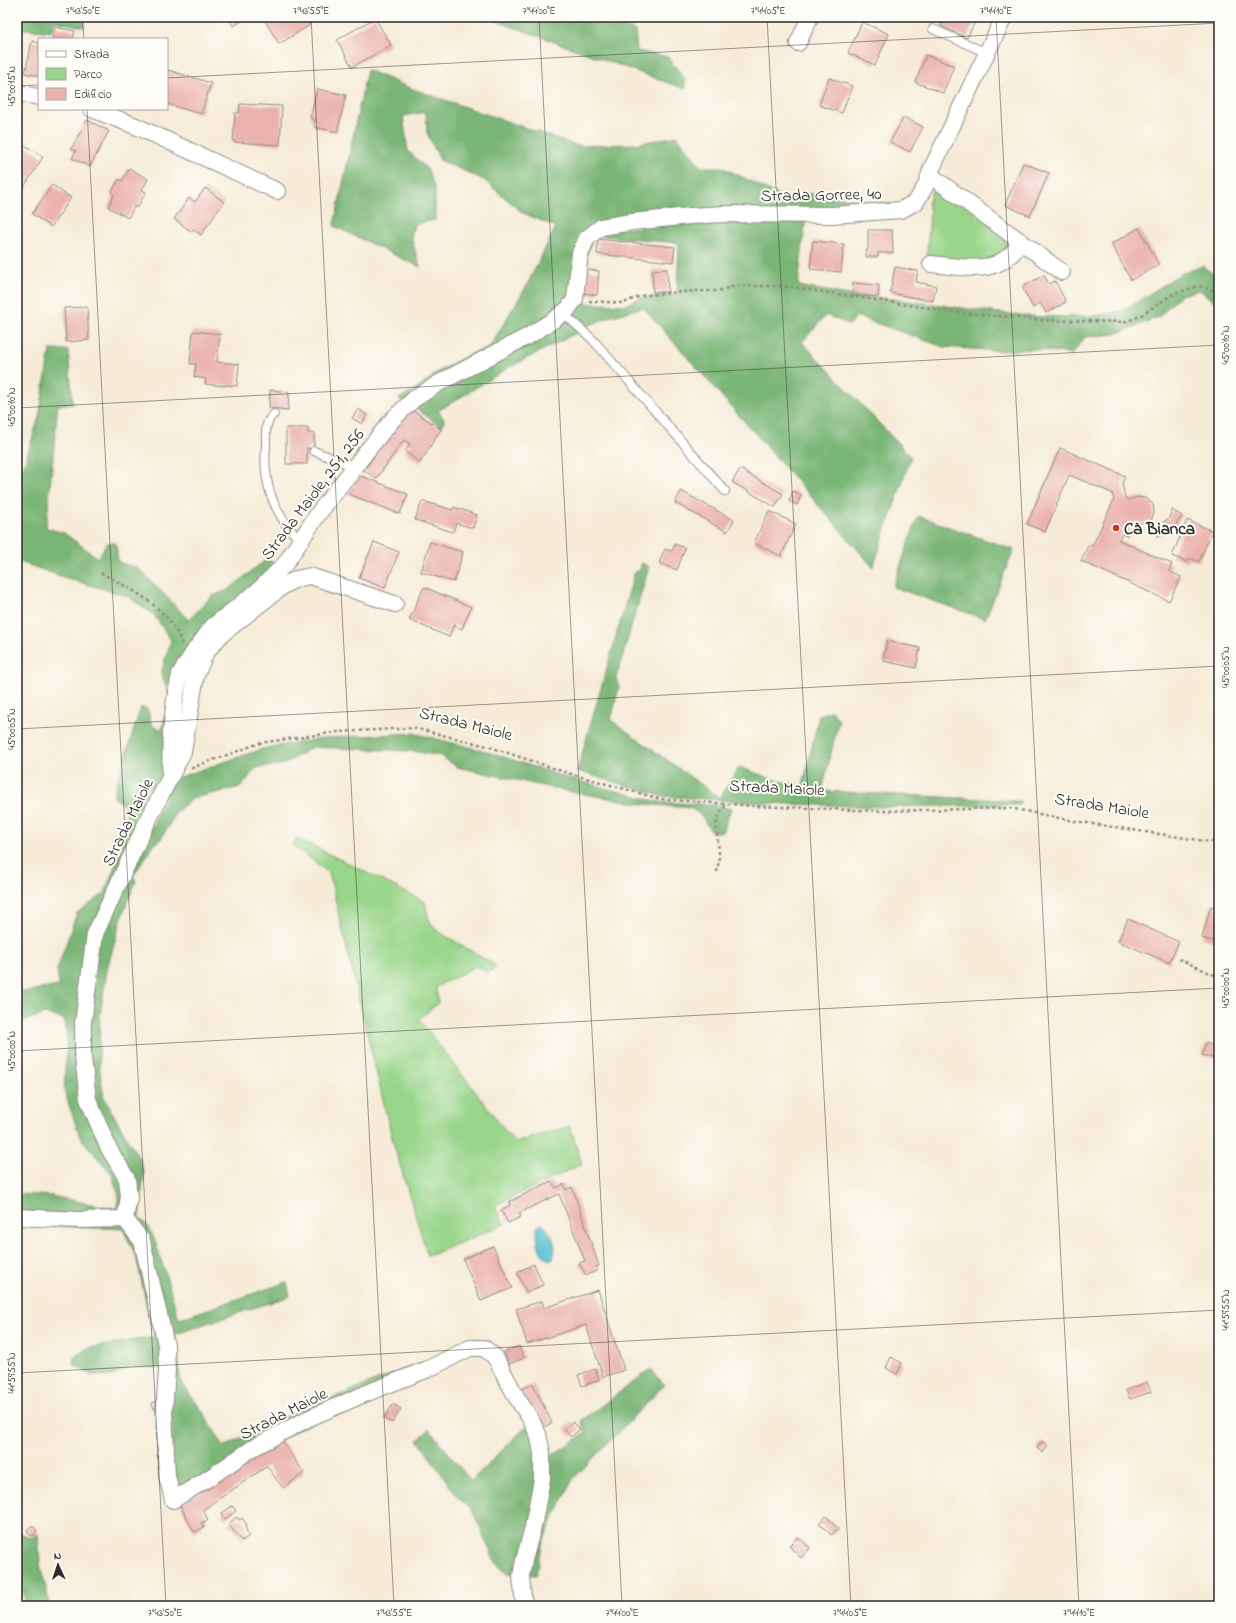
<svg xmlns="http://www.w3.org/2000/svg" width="1236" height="1623" viewBox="0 0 1236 1623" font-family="'Indie Flower',sans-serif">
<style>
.green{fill:#99d58a;stroke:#62805a}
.forest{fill:#7ab676;stroke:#527050}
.water{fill:#53bdd0;stroke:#3f747e}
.building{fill:#ebb3ae}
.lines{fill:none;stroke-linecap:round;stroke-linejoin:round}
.service-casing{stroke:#908b81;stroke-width:10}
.minor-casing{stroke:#908b81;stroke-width:18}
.path{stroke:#908b81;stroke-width:2.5;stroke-dasharray:3 3;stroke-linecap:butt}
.service{stroke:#fff;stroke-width:8}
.minor{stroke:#fff;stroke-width:16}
.ticks{fill:none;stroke:#2b2b2b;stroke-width:1;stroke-opacity:0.45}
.poi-dot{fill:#c8321e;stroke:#fdfcf7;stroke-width:1.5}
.labels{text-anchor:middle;stroke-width:4;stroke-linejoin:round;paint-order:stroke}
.street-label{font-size:17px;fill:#2b2b2b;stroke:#fdfcf7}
.poi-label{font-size:17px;font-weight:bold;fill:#2b2b2b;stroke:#fdfcf7;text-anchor:start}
.neatline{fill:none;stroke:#2b2b2b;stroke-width:1.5}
.ticks-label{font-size:10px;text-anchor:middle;fill:#2b2b2b}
</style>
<rect width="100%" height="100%" fill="#fdfcf7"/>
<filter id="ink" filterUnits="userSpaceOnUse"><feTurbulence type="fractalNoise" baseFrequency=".025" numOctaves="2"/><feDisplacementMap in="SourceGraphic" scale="8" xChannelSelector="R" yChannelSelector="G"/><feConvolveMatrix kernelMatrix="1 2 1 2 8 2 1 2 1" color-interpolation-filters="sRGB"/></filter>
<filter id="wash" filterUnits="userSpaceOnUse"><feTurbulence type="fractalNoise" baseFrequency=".012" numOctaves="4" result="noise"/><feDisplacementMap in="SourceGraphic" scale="16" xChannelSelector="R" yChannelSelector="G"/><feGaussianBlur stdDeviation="0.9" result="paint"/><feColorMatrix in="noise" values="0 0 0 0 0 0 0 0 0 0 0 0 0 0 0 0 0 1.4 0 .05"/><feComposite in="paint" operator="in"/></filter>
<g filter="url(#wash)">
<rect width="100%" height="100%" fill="#f6ebd7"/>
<path class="green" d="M934 185 1003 232 1008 251 981 264 950 261 927 255 930 211 928 204Z
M297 838 425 902 429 920 436 930 496 966 488 973 476 966 436 987 438 1003 419 1019 515 1143 570 1126 582 1164 494 1206 505 1224 428 1256 393 1142 329 873 292 845Z"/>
<path class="forest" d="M17 17H86L84 27 55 21 51 32 17 28Z
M486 17H602L635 31 637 51 668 57 685 79V89Z
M367 70 410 88 578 146 635 144 677 136 701 167H722L786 199 803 193 898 205 598 225 571 298 562 310 406 403 399 399 418 388 439 371 469 355 489 348 526 287 556 227 523 213 484 180 440 160 427 133 426 112 403 116 408 151 428 170 435 190V220L414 224 411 237 420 267 334 226Z
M806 216 798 286 849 295 887 298 999 313 1042 317 1095 316 1121 311 1142 299 1180 274 1203 266 1219 279V306L1200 290 1180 295 1159 317 1116 334 1085 337 1072 354 1033 349 1001 351 944 347 856 316 850 325 826 315 802 342 911 457 873 567 643 307 607 318 584 327 567 313 577 302 596 304 625 305 640 298 677 294 679 243 595 235 602 230Z
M564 316 580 331 508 368 438 411 444 419 442 427 414 407Z
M50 350H68L73 404 58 405 46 528 64 533 98 558 107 543H116L118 562 138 568 189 620 212 596 228 590 268 558 275 565 190 673 178 751 91 933 79 1059 124 1180V1212L17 1214V1194L51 1196 116 1209 119 1196 111 1173 80 1137 64 1090 67 1036 64 1019 45 1014 17 1023V993L59 986 57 969 77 913 104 894 122 848 127 808 113 796 141 707 147 709 153 727 162 729 170 698 161 673 171 640 154 615 127 596 69 579 17 561V481H19L39 417Z
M918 516 1014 550 985 619 893 587Z
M642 563 649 567 616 678 619 687 611 720 720 798 739 767 772 779 803 786 819 715 831 711 839 719 822 791 1020 801V805L879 807 764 803 662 796 577 771 635 571 639 572Z
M413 733 485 751 571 779 659 802 715 805 731 809 722 832H712L700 814 690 808 643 804 566 791 457 767 441 756 412 751 312 747 285 764 256 768 241 787 193 798 177 811 161 839 155 843 133 876 136 881 122 916 108 965 100 1014 99 1066 104 1098 140 1160 144 1173 139 1218 149 1227 156 1243 179 1319 287 1282 290 1296 175 1334 181 1382 203 1412 224 1447 276 1420 418 1364 422 1365 177 1493 173 1475 171 1371 129 1218 134 1197 91 1097 87 1057 99 937 174 779 262 749 325 738Z
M123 1221 140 1243 164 1368 133 1367 111 1376 91 1375 74 1365V1357L88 1348 154 1337 136 1256 123 1229 54 1226Z
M651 1369 664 1385 573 1479 543 1541 536 1575 506 1573 495 1562 472 1509 459 1499 418 1440 429 1429 471 1481 529 1424 546 1459 586 1433 581 1421Z
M17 1531 30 1538 38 1534 40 1564 50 1606H26L17 1563Z"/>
<path class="water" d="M542 1224C552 1233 558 1245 553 1258L549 1260C537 1253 537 1239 537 1227Z"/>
<g id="blocks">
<path class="building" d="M228 17H249L233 26Z
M263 17H305L310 25 279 44Z
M945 17H977L967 38 941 26Z
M375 18 391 45 352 67 337 40Z
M862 22 889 34 875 65 848 53Z
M55 27 75 31 73 39H52Z
M32 41 39 43V76L25 73Z
M926 55 954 66 943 93 915 82Z
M168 70 211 83 201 114 167 104V75Z
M829 78 852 86 842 113 819 105Z
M317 89 346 95 337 132 314 127 315 119 310 118Z
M240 104 282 106 280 145 233 142 235 113H239Z
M904 117 923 127 910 152 890 142Z
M87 120 109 131 90 167 72 158 76 151 71 149Z
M17 140 43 157 20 193 17 191Z
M1023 163 1049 173 1030 216 1005 205Z
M129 168 148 179 142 190 146 192 137 208 135 206 128 218 108 207 114 195 111 193 119 179 122 181Z
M52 185 71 198 51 227 32 214Z
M205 188 224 202 201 235 193 229 192 232 174 219 189 198 195 202Z
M1139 228 1159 265 1131 280 1111 244Z
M868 230H892L893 253H878V257H866V250H868Z
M598 239 675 247 673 262 597 254Z
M813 241 844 244 841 272 810 269Z
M895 267 918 271 916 282 936 286 933 301 890 293Z
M583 269 599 271 597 295 581 293Z
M667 269 668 292H653L652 270Z
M1044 275 1049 284 1055 281 1066 302 1046 313 1040 303 1033 308 1022 287Z
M853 283 879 285 878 297 852 295Z
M87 307 89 340 66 342 64 308Z
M193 331 220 334 217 362 239 364 237 386 225 385V386L205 384 206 379 194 377 196 364H190Z
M270 390 289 392 288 410 269 408Z
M358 409 367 415 362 424 352 418Z
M414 411 441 429 420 463 405 451 410 444 404 440 376 479 364 470 397 424Z
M286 428H308V433H314V449L307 448V464H286Z
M1060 448 1125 476 1122 484 1125 498 1129 500 1137 497 1145 498 1153 504 1154 512 1151 521 1140 523 1134 522 1127 536 1122 534 1119 540 1172 564 1169 571 1181 577 1169 601 1081 561 1089 544 1092 546 1114 500 1112 493 1069 475 1045 532 1027 524Z
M740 469 783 494 775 507 732 482Z
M361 476 408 494 400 514 348 494Z
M681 491 734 520 727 532 675 503Z
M793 491 801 495 797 505 789 501Z
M422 501 453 510 454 507 477 515 473 528 456 523 453 532 415 520Z
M1172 510 1182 516 1175 526 1158 536 1155 528 1169 518Z
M769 511 796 524 781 556 754 543Z
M1187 520 1212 531 1199 562 1189 558 1187 562 1172 556Z
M374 542 399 552 385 588 359 578Z
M430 542 463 552 454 582 421 572Z
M675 544 685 548 677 570 659 563 665 549 672 551Z
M424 587 471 607 462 629 454 625 449 637 409 620Z
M887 641 920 648 916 668 883 661Z
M1211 906 1219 908V943L1202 938Z
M1128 919 1179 942 1169 963 1118 941Z
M1206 1043 1219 1048 1215 1059 1202 1055Z
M551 1181 556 1188 564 1184 566 1190 572 1187 599 1266 596 1267 597 1271 586 1275 579 1263 585 1261 559 1194 519 1213 521 1217 508 1223 501 1210 510 1205 509 1202Z
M493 1246 512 1288 481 1301 463 1259Z
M534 1264 543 1285 526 1292 517 1272Z
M598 1290 624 1370 603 1377 586 1325 527 1344 516 1309 542 1301 544 1308Z
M519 1346 524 1358 509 1364 504 1352Z
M891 1357 902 1363 897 1374 886 1368Z
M595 1369 599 1380 582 1386 578 1375Z
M1147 1382 1151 1392 1130 1399 1126 1390Z
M533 1384 552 1423 539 1429 520 1390Z
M160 1400 163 1406 154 1409 152 1403Z
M393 1404 401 1409 392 1423 384 1418Z
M573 1422 580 1429 571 1437 564 1429Z
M282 1441 304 1473 283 1488 267 1466 203 1510 208 1520 201 1523 204 1527 194 1532 180 1505 254 1455Z
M1042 1441 1048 1446 1043 1453 1037 1448Z
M232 1506 236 1511 225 1519 221 1514Z
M826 1516 838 1529 831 1535 819 1523Z
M237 1517 239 1520 242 1518 247 1525 245 1527 247 1530 246 1531 249 1536 242 1541 228 1524Z
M27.5 1531a4.5 4.5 0 1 1 9 0a4.5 4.5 0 1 1-9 0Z
M798 1537 810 1548 801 1558 789 1546Z"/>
</g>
</g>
<g filter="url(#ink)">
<use href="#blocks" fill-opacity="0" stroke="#908b81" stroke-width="1"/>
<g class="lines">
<defs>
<path id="service" d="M933 29 987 53
M563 313 593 340 725 491
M274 414C264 423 266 432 266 445 265 456 265 468 267 479 270 500 284 527 301 540
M314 451 355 467"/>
<path id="minor" d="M798 43 810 17
M17 93 39 97
M92 109 138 127 277 191
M930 175 1062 272
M931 264C967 267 1000 278 1021 241
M170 776 171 731 175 699 180 674 195 650 213 626 260 589 285 564 318 514 366 452 393 419 414 399 439 383 530 335 555 319 568 309 575 299 580 253 587 238 601 227 632 222 690 216 724 214 832 215 901 210 916 202 926 185 931 170 1004 17
M17 1217 78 1220 125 1219 129 1197 127 1179 108 1147 88 1099 83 1058V1023L95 934 144 828 183 752 196 675 206 652 221 635 283 586 296 579 310 576 395 604
M125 1219 142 1241 166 1345 167 1371 164 1412 167 1476 173 1500 209 1478 253 1448 307 1419 367 1393 428 1369 470 1348H484L495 1357 517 1398 530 1418 538 1434 542 1453V1479L533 1527 524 1560 521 1576 524 1606"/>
</defs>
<use href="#service" class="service-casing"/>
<use href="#minor" class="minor-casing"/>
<path class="path" d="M589 301 624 303 640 296 657 294 694 291H717L736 286H783L955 312 1043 320 1125 322 1140 316 1173 294 1199 286 1219 292
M101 573C133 590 170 608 182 644
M191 768 260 743 338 732 414 728 487 746 568 773 660 799 756 806 881 811 1010 808 1074 821 1205 841 1219 842
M717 872C718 866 719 859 719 853 718 833 711 820 727 804
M1179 959 1219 977"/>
<use href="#service" class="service"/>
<use href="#minor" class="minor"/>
</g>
</g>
<path class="ticks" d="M82 17 84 39M311 17 394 1606M539 17 622 1606M767 17 851 1606M996 17 1079 1606M167 78 1219 23M17 86 39 85M87 109 166 1606M17 408 1219 345M17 729 1219 666M17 1051 1219 988M17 1373 1219 1310"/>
<circle class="poi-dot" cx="1116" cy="528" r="4"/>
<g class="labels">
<g class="street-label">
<text transform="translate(821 194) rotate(-1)" y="6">Strada Gorree, 40</text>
<text transform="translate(312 494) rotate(-53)" y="6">Strada Maiole, 251, 256</text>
<text transform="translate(466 723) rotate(14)" y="6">Strada Maiole</text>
<text transform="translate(777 787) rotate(3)" y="6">Strada Maiole</text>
<text transform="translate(1102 805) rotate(9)" y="6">Strada Maiole</text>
<text transform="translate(127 822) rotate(-64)" y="6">Strada Maiole</text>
<text transform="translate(283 1413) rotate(-27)" y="6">Strada Maiole</text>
</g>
<g class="poi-label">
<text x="1124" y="534">Cà Bianca</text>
</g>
</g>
<rect width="1236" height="1623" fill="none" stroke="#fdfcf7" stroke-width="44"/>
<rect x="38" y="38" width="130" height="72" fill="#fdfcf7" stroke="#a9a8a5"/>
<rect x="46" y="51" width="20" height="6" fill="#ffffff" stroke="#a9a8a5"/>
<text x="74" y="58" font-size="12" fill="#2b2b2b">Strada</text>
<rect x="46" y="68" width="20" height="12" fill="#99d58a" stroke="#a9a8a5"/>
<text x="74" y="78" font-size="12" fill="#2b2b2b">Parco</text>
<rect x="46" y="88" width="20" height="12" fill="#ebb3ae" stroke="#a9a8a5"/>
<text x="74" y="98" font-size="12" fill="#2b2b2b">Edificio</text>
<g transform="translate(58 1565) rotate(357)" stroke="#fdfcf7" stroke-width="3" paint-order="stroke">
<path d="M0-3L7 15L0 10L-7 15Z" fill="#2b2b2b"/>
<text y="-6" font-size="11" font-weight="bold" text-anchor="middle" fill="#2b2b2b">N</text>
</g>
<rect x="22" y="22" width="1192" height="1579" class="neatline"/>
<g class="ticks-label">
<text x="83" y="14">7°43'50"E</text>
<text x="311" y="14">7°43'55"E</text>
<text x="539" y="14">7°44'00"E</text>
<text x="768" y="14">7°44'05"E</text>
<text x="996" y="14">7°44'10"E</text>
<text transform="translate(11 86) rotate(-90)" y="4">45°00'15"N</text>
<text transform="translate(1225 345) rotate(-90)" y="4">45°00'10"N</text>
<text transform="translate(11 407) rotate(-90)" y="4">45°00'10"N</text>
<text transform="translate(1225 667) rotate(-90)" y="4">45°00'05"N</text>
<text transform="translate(11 729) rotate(-90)" y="4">45°00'05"N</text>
<text transform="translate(1225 988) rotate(-90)" y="4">45°00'00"N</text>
<text transform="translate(11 1051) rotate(-90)" y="4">45°00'00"N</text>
<text transform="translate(1225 1310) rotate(-90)" y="4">44°59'55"N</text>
<text transform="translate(11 1373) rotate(-90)" y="4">44°59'55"N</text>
<text x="165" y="1616">7°43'50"E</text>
<text x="394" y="1616">7°43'55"E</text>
<text x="622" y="1616">7°44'00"E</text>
<text x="850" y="1616">7°44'05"E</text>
<text x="1079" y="1616">7°44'10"E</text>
</g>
</svg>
